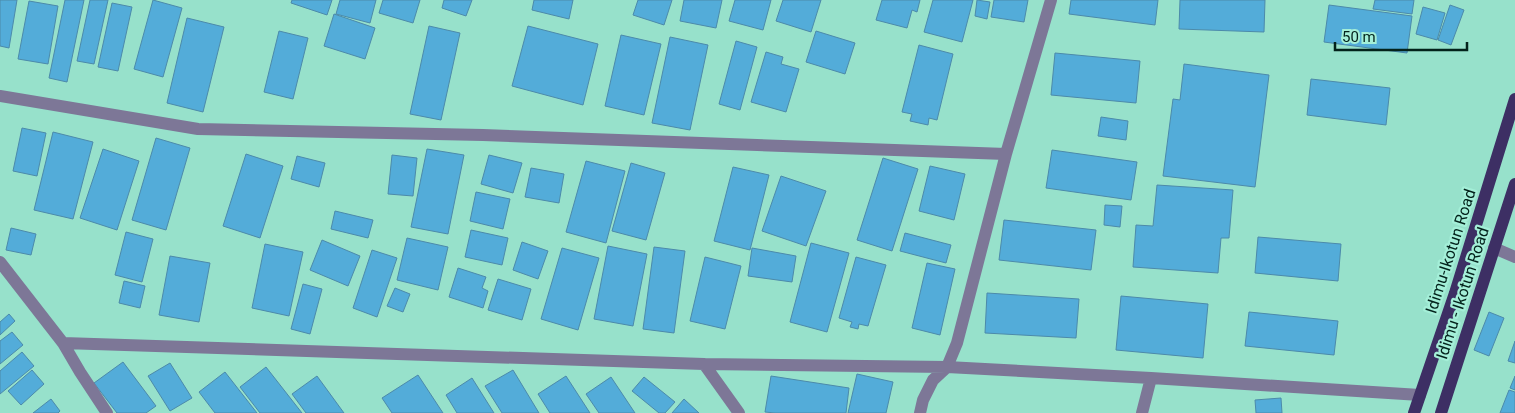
<svg xmlns="http://www.w3.org/2000/svg" width="1515" height="413" viewBox="0 0 1515 413" font-family="Roboto,sans-serif">
<style>
.building{fill:#53acd9;stroke:#4c8aaa}
.lines{fill:none;stroke-linecap:round;stroke-linejoin:round}
.minor{stroke:#7d7797;stroke-width:12}
.major{stroke:#3d2f64;stroke-width:12}
.labels{text-anchor:middle;stroke-width:4.5;stroke-linejoin:round;paint-order:stroke}
.street-label{font-size:16px;fill:#03221b;stroke:#a4efd8}
</style>
<rect width="100%" height="100%" fill="#97e1cb"/>
<path class="building" d="M0 0H17L9 48 0 46Z
M65 0H84L67 82 49 78Z
M90 0H108L94 64 77 61Z
M153 0 182 8 163 77 134 69Z
M292 0H332L327 15 291 3Z
M340 0H376L370 23 336 14Z
M383 0H420L413 23 379 13Z
M444 0H472L466 16 442 8Z
M534 0H573L569 19 532 10Z
M638 0H672L664 25 633 15Z
M684 0H722L716 28 680 21Z
M735 0H771L763 30 729 21Z
M783 0H821L811 32 776 21Z
M882 0H920L917 12 912 10 907 28 876 20Z
M933 0H973L962 42 924 32Z
M977 0 990 2 987 19 975 16Z
M994 0H1028L1024 22 991 17Z
M1071 0H1158L1155 25 1069 14Z
M1180 0H1265L1264 32 1179 29Z
M1375 0H1414L1412 14 1373 9Z
M29 1 58 6 48 64 18 59Z
M112 3 132 7 118 71 98 67Z
M1329 5 1412 16 1407 53 1324 42Z
M1450 5 1464 10 1451 45 1438 40Z
M1423 7 1445 13 1437 40 1416 34Z
M334 14 375 28 365 59 324 46Z
M187 18 224 27 203 112 167 103Z
M429 26 460 33 441 120 410 114Z
M528 26 598 44 583 105 512 86Z
M279 31 308 38 293 99 264 92Z
M816 31 855 43 845 74 806 62Z
M621 35 661 44 644 115 605 106Z
M670 37 708 45 690 130 652 123Z
M736 41 757 47 740 110 719 104Z
M919 45 953 54 937 120 929 118 928 125 910 121 912 114 902 112Z
M766 52 783 57 781 64 799 69 786 112 751 102Z
M1055 53 1140 61 1136 103 1051 95Z
M1184 64 1269 75 1255 187 1163 176 1173 99 1180 100Z
M1311 79 1390 88 1386 125 1307 115Z
M1101 117 1128 121 1126 140 1098 136Z
M22 128 46 133 37 176 13 171Z
M53 132 93 142 73 219 34 210Z
M156 138 190 148 166 230 132 220Z
M103 149 139 161 117 230 80 218Z
M427 149 464 155 448 234 411 227Z
M1052 150 1137 162 1131 200 1046 188Z
M246 154 283 166 260 238 223 226Z
M392 155 417 158 413 196 388 194Z
M489 155 522 163 513 193 481 184Z
M297 156 325 163 319 187 291 179Z
M883 158 918 169 892 251 857 240Z
M586 161 625 171 606 243 566 232Z
M631 163 665 173 646 240 612 231Z
M930 166 965 174 954 220 919 211Z
M733 167 769 175 750 250 714 241Z
M531 168 564 174 559 203 525 197Z
M781 176 826 191 806 246 762 231Z
M1157 185 1233 190 1229 238H1221L1218 273 1133 267 1136 225 1153 226Z
M476 192 510 199 503 229 470 221Z
M1105 205 1122 206 1120 227 1104 225Z
M335 211 373 220 368 238 331 229Z
M1004 220 1096 230 1091 270 999 260Z
M11 228 36 234 31 255 6 250Z
M471 230 508 238 502 265 465 257Z
M126 232 153 239 142 282 115 275Z
M905 233 951 245 946 263 900 251Z
M1258 237 1341 244 1338 281 1255 273Z
M407 238 448 247 438 290 397 280Z
M322 240 360 256 348 286 310 270Z
M522 242 548 251 538 279 513 270Z
M811 243 849 253 827 332 790 322Z
M265 244 303 252 289 316 252 308Z
M608 246 647 254 633 326 594 319Z
M654 247 685 251 674 333 643 329Z
M562 248 599 258 578 330 541 319Z
M752 248 796 256 792 282 748 276Z
M372 250 397 258 377 317 353 308Z
M170 256 210 263 199 322 159 315Z
M705 257 741 266 725 329 690 321Z
M856 257 886 265 868 326 859 324 858 329 850 327 852 322 839 318Z
M927 263 955 269 940 335 912 328Z
M458 268 486 277 482 288 488 291 483 308 449 297Z
M498 279 531 289 522 320 488 310Z
M124 281 145 286 140 308 119 303Z
M303 284 322 289 310 334 291 329Z
M395 288 410 294 403 312 387 306Z
M987 293 1079 299 1076 338 985 333Z
M1121 296 1208 304 1203 358 1116 350Z
M1249 312 1338 321 1334 355 1245 346Z
M1489 312 1504 318 1489 356 1474 350Z
M9 314 15 321 0 335V322Z
M12 332 23 345 0 364V341Z
M1515 341V363L1508 361Z
M22 352 34 366 0 394V371Z
M123 362 156 406 146 413H117L94 383Z
M170 363 192 398 170 411 148 376Z
M266 367 302 413H260L240 387Z
M32 370 44 384 21 405 8 391Z
M513 370 539 413H502L485 386Z
M225 372 257 413H215L199 392Z
M857 374 893 382 886 413H848Z
M418 375 443 413H392L382 398Z
M317 376 344 413H306L292 394Z
M566 376 590 413H550L538 394Z
M771 376 849 388 846 413H775L765 412Z
M1515 376V390L1510 388Z
M611 377 635 413H599L586 394Z
M644 377 675 402 665 413H659L632 391Z
M472 378 494 413H457L446 395Z
M1509 390 1515 392V413H1500Z
M1281 398 1282 413H1256L1255 400Z
M51 399 60 411 58 413H33Z
M684 399 699 413H672Z"/>
<g class="lines">
<path class="minor" d="M0 96 198 129 483 135 1006 154
M1494 248 1515 257
M0 262 63 343 704 364 947 367 1151 378 1420 395
M63 343 80 372 107 413
M704 364 739 413
M920 413 923 400 933 380 947 367 957 343 1006 154 1051 0
M1142 413 1151 378"/>
<path class="major" d="M1414 413 1455 293 1515 99
M1441 413 1515 184"/>
</g>
<g class="labels">
<g class="street-label">
<text transform="translate(1450 251) rotate(-72)" y="6">Idimu-Ikotun Road</text>
<text transform="translate(1462 293) rotate(-72)" y="6">Idimu - Ikotun Road</text>
</g>
</g>
<path d="M1335 42v8h132v-8" fill="none" stroke="#03221b" stroke-width="2.5"/>
<text x="1342" y="42" font-size="15" fill="#03221b" stroke="#a4efd8" stroke-width="4" paint-order="stroke">50 m</text>
</svg>
